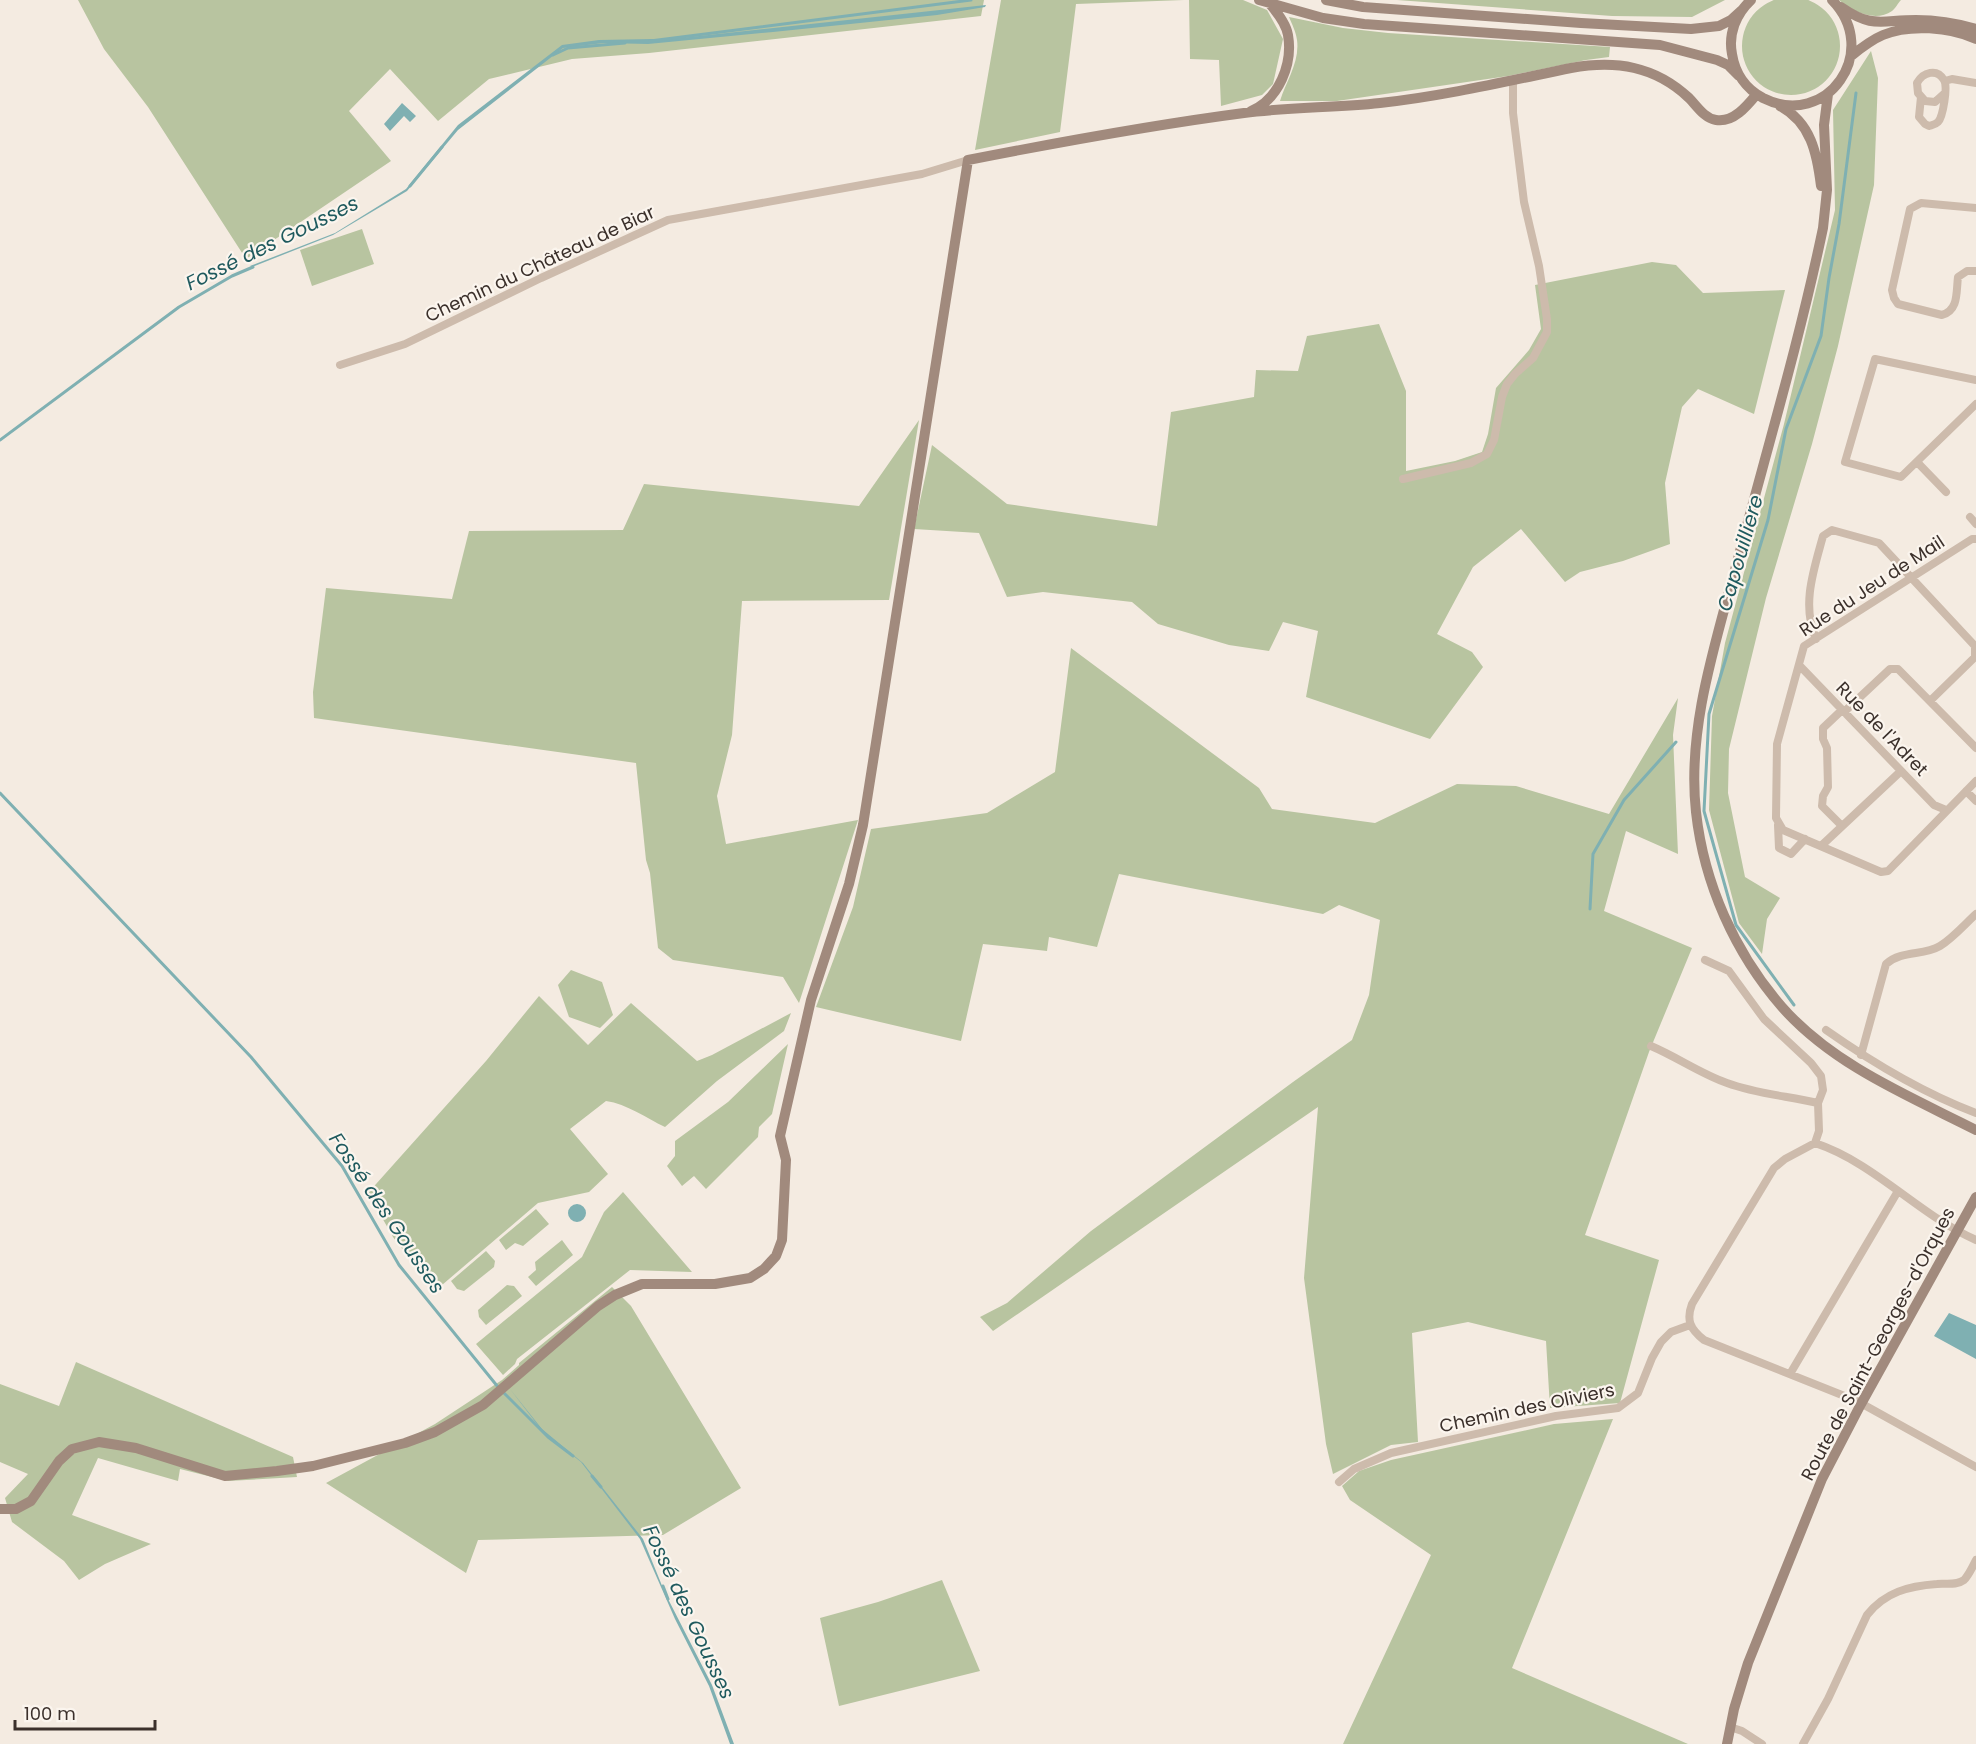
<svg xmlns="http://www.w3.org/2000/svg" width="1976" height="1744" viewBox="0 0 1976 1744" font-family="Poppins,sans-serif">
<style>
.green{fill:#b8c4a0}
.water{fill:#7fb0b2}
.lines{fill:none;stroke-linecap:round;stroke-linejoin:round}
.stream{stroke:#7fb0b2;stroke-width:3}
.street{stroke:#cdbbac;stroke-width:8}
.secondary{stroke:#a18a7d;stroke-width:10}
.labels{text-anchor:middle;stroke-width:4.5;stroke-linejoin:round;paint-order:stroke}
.street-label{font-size:18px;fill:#3b302b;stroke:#fbf5ee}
.water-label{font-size:20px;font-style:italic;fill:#1f5a5e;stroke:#fbf5ee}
</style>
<rect width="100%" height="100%" fill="#f4ebe1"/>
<path class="green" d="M1742 46a49 49 0 1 1 98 0a49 49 0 1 1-98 0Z
M78 0H984L981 16 649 53 572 59 489 79 438 121 390 69 349 111 391 161 246 259 148 107 104 49Z
M1001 0H1184L1076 4 1060 132 975 150Z
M1189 0H1243L1267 10 1283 39 1273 84 1262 95 1221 106 1219 60 1190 59Z
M1397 0H1725L1692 17 1612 16Z
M1839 0H1901C1898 3 1895 9 1892 11 1875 23 1852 11 1839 0Z
M1289 17 1343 28 1388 33 1610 47 1609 57 1586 60 1508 76 1337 101H1280C1286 81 1300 62 1297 40 1296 32 1292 24 1289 17Z
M1871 51 1878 78 1874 185 1838 346 1812 444 1766 598 1729 749 1728 793 1745 877 1780 898 1767 919 1762 954 1739 923 1709 810 1712 716 1725 643 1784 424 1835 210 1833 110Z
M362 229 374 264 312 286 300 250Z
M1652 262 1676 265 1703 293 1785 290 1754 414 1698 389 1682 407 1665 483 1670 544 1623 561 1580 572 1565 582 1521 529 1473 567 1437 634 1472 652 1483 667 1430 739 1306 697 1318 631 1283 622 1269 651 1229 645 1158 624 1132 602 1043 592 1007 597 979 533 914 529 932 445 1007 504 1157 526 1171 412 1254 397 1256 370 1298 371 1307 336 1379 324 1406 391V471L1455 461 1482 452 1488 434 1496 388 1529 350 1541 329 1535 285Z
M919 420 889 600 742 601 732 735 717 796 726 844 858 820 799 1003 783 977 673 960 658 948 650 873 646 860 636 763 314 718 313 692 326 588 452 599 469 531 623 530 644 484 859 506Z
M1071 648 1259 788 1272 809 1375 823 1457 784 1516 786 1609 814 1678 698 1673 735 1678 854 1626 831 1604 911 1692 948 1649 1052 1585 1235 1659 1260 1620 1403 1550 1408 1546 1341 1468 1322 1412 1333 1418 1442 1391 1445 1333 1474 1326 1444 1304 1278 1318 1107 993 1331 980 1317 1007 1303 1091 1231 1293 1082 1352 1040 1369 995 1380 920 1339 905 1323 914 1119 874 1097 947 1049 937 1047 951 983 944 961 1041 816 1007 853 907 871 829 987 813 1055 772Z
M571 970 602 982 613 1015 600 1028 569 1017 558 985Z
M539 996 588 1045 631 1003 697 1061 712 1055 791 1013 784 1031 717 1081 665 1127C646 1118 627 1104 606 1101L570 1129 608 1174 589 1192 538 1203 435 1291 393 1237 368 1193 486 1061Z
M788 1044 772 1114 759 1127 758 1137 706 1189 694 1176 682 1186 667 1166 675 1156V1141L728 1102Z
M623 1192 692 1272 630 1270 517 1359 515 1364 503 1375 476 1344 582 1257 604 1212Z
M536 1209 549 1224 523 1246 515 1243 506 1250 499 1240Z
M562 1240 573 1255 536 1286 528 1277 536 1270 535 1262Z
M486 1251 495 1261 494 1267 464 1291 457 1289 451 1281Z
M507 1285 514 1286 522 1296 486 1325 479 1317 478 1310Z
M612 1287 631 1306 741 1488 663 1535 478 1540 466 1573 326 1483 435 1424 502 1380 519 1365V1363Z
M76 1362 293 1457 297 1477 228 1481 180 1469 178 1481 98 1458 72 1515 151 1544 105 1564 79 1580 64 1561 12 1522 5 1498 28 1474 0 1462V1384L59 1406Z
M1613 1419 1512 1668 1688 1744H1343L1431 1555 1350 1500 1342 1486 1359 1471 1391 1460 1554 1424Z
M942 1580 980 1671 839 1706 820 1618 878 1602Z"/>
<path class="water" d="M986 5 985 7 937 15 773 32 648 44 603 43 563 48 458 130 407 191 333 235 252 267 250 266 335 233 406 189 458 125 562 45 599 40 653 39V41Z
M402 103 416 116 410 122 404 116 390 131 384 124Z
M568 1213a9 9 0 1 1 18 0a9 9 0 1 1-18 0Z
M1949 1313 1976 1325V1359L1934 1336Z
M510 1389 542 1429 583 1463 643 1539 665 1593 712 1685 734 1744H730L709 1686 675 1619 640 1539 581 1462 543 1432Z"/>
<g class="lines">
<path class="stream" d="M650 41 971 0
M553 55 568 48 625 43
M410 186 442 147
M0 440 179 307 232 276 253 267
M0 793 251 1057 342 1166 399 1265 498 1387
M1590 909 1593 854 1624 800 1676 742
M1794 1005 1736 925 1704 811 1709 714 1768 520 1786 429 1821 336 1829 278 1839 224 1856 93
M503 1392 548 1437 573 1456
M592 1476 601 1487
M663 1586 668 1599"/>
<path class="street" d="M1945 81 1952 79 1976 83
M1921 97 1919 117 1925 124 1929 126C1932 125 1935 125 1938 122 1943 117 1948 86 1944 80 1937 68 1923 72 1917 83L1918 93 1925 101 1935 102 1945 93
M1976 208 1921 203 1910 209 1892 290 1894 298 1898 304 1942 315C1959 310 1956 292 1958 277L1967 271H1976
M340 365 405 344 541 278 668 220 922 174 968 160
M1976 380 1875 359 1845 462 1901 477 1976 404
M1917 462 1946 492
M1403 479 1471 463 1487 454 1494 440 1502 397 1507 384 1515 374 1533 358 1547 332V319L1539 266 1524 202 1513 113V80
M1970 517 1976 524
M1976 539H1972L1804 646 1777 744 1776 818 1783 830 1881 872 1888 871 1976 781
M1816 639C1801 605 1814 569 1823 536L1832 530 1879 543 1975 646V657L1930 701
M1799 665 1934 805 1946 810
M1844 712 1890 669H1898L1976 748
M1966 791 1976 801
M1778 825 1779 848 1791 854 1805 839
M1842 826 1822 806 1823 796 1828 787 1827 748 1823 739V728L1842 710
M1821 846 1901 771
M1705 960 1729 971 1764 1019 1811 1063 1821 1076 1823 1090 1818 1103 1819 1131 1815 1143
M1826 1030C1873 1063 1923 1093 1976 1113
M1651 1046C1677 1057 1701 1074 1727 1083 1757 1094 1788 1096 1818 1103
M1861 1055 1886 964C1902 950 1923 956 1940 946 1953 938 1965 924 1976 914
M1815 1143 1785 1159 1774 1168 1692 1304C1686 1320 1690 1329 1704 1340L1857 1401 1976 1467
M1815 1143C1875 1163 1919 1215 1976 1240
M1790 1374 1898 1191
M1339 1482 1354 1469 1391 1453 1556 1416 1618 1408 1638 1393 1652 1358 1661 1342 1671 1332 1690 1325
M1730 1727 1742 1731 1762 1744
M1803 1744 1828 1699 1867 1615C1885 1592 1909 1586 1937 1584 1946 1583 1956 1586 1964 1580 1969 1575 1973 1566 1976 1560"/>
<path class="secondary" d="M1259 0 1323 18 1364 24 1660 45 1717 60 1728 65 1739 76
M1326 0 1363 7 1581 23 1691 29 1719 26 1731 20 1742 10
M1751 0C1736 14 1728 34 1732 54 1735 73 1746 89 1763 98 1827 130 1882 51 1832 0
M1841 7C1873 29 1881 20 1916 20 1937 20 1956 23 1976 29
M1851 56C1861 48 1871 40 1883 35 1909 24 1950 27 1976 39
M1828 94 1824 125 1827 190 1823 228C1799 343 1765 456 1735 570 1714 648 1687 731 1696 812 1704 884 1735 953 1782 1007 1833 1065 1909 1096 1976 1130
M1780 106C1811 123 1817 153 1821 186
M1251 111C1279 99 1293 64 1288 35 1286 23 1277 12 1269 3
M0 1509H16L31 1501 59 1461 72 1449 99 1442 136 1448 225 1476 277 1471 313 1466 405 1443 435 1432 483 1405 598 1306 615 1295 642 1284H715L750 1278 764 1269 776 1256 782 1240 786 1160 780 1136 811 1000 849 884 863 825 968 160C1060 142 1152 125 1244 113 1289 107 1335 108 1380 103 1444 96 1508 81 1571 68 1616 60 1655 66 1689 98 1697 106 1704 118 1716 120 1733 123 1747 106 1756 95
M1727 1744 1734 1709 1748 1663 1822 1479 1861 1404 1976 1197"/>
</g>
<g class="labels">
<g class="street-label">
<text transform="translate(540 264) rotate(-25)" y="6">Chemin du Château de Biar</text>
<text transform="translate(1872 586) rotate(-33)" y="6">Rue du Jeu de Mail</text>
<text transform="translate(1882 729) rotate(46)" y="6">Rue de l'Adret</text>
<text transform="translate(1878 1344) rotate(-62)" y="6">Route de Saint-Georges-d'Orques</text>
<text transform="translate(1527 1408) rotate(-12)" y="6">Chemin des Oliviers</text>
</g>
<g class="water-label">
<text transform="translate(272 243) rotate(-26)" y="7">Fossé des Gousses</text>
<text transform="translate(1740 553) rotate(-74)" y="7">Capouilliere</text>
<text transform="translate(387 1213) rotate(56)" y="7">Fossé des Gousses</text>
<text transform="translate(689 1612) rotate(65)" y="7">Fossé des Gousses</text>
</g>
</g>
<path d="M15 1720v9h140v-9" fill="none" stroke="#3b302b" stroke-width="3"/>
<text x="24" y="1720" font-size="18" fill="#3b302b" stroke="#fbf5ee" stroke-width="4.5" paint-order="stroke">100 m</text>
</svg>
